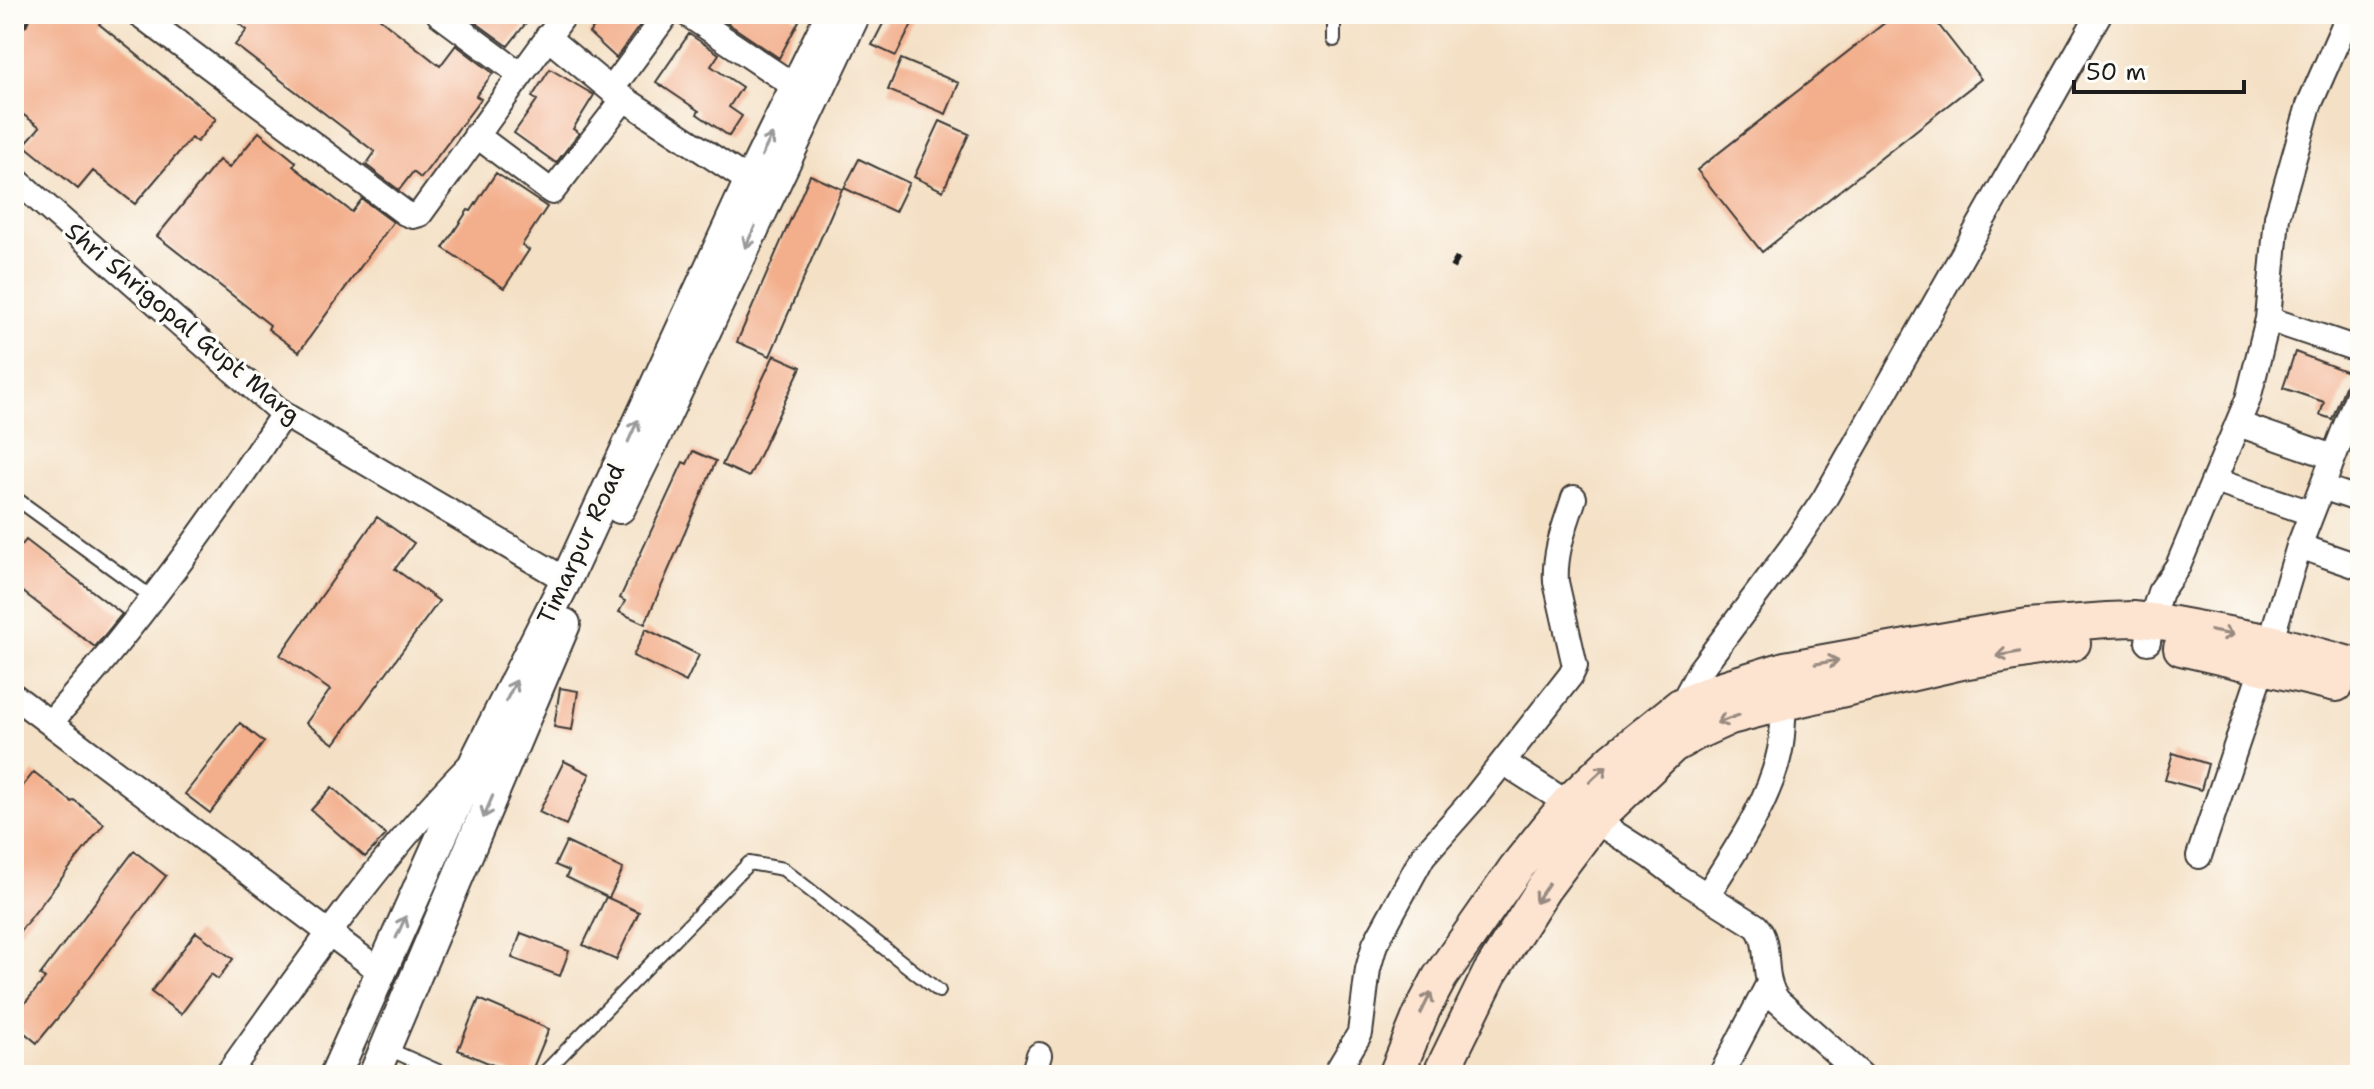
<svg xmlns="http://www.w3.org/2000/svg" width="2374" height="1089" viewBox="0 0 2374 1089" font-family="'Shantell Sans',sans-serif">
<style>
.building{fill:#f3af8c}
.lines{fill:none;stroke-linecap:round;stroke-linejoin:round}
.service-casing{stroke:#3c3935;stroke-width:16}
.minor-casing{stroke:#3c3935;stroke-width:28}
.tertiary-casing{stroke:#3c3935;stroke-width:34}
.secondary-casing{stroke:#3c3935;stroke-width:38}
.service{stroke:#fff;stroke-width:12}
.minor{stroke:#fff;stroke-width:24}
.tertiary{stroke:#fff;stroke-width:30}
.secondary{stroke:#fde4d1;stroke-width:34}
.rail{stroke:#1c1c1c;stroke-width:6;stroke-dasharray:12 6;stroke-linecap:butt}
.oneway{stroke:#999}
.oneway2{stroke:#988a80}
.labels{text-anchor:middle;stroke-width:7;stroke-linejoin:round;paint-order:stroke}
.street-label{font-size:24px;fill:#1c1c1c;stroke:#fdfcf7}
</style>
<rect width="100%" height="100%" fill="#fdfcf7"/>
<filter id="ink" filterUnits="userSpaceOnUse"><feTurbulence type="fractalNoise" baseFrequency=".0125" numOctaves="2"/><feDisplacementMap in="SourceGraphic" scale="16" xChannelSelector="R" yChannelSelector="G"/><feConvolveMatrix kernelMatrix="1 2 1 2 8 2 1 2 1" color-interpolation-filters="sRGB"/></filter>
<filter id="wash" filterUnits="userSpaceOnUse"><feTurbulence type="fractalNoise" baseFrequency=".006" numOctaves="4" result="noise"/><feDisplacementMap in="SourceGraphic" scale="32" xChannelSelector="R" yChannelSelector="G"/><feGaussianBlur stdDeviation="1.8" result="paint"/><feColorMatrix in="noise" values="0 0 0 0 0 0 0 0 0 0 0 0 0 0 0 0 0 1.4 0 .05"/><feComposite in="paint" operator="in"/></filter>
<g filter="url(#wash)">
<rect width="100%" height="100%" fill="#f4e0c5"/>
<g id="blocks">
<path class="building" d="M31 14H107L99 24 216 119 197 142 191 138 135 204 93 171 78 189 24 145 40 127 14 108V32L26 26Z
M227 14H374L440 66 456 45 493 73 476 96 481 99 421 178 413 172 399 190 366 165 375 152 235 45 247 30Z
M464 14H533L508 46Z
M606 14H648L616 58 589 33Z
M714 14H790L799 21 779 58Z
M888 14H917L896 56 872 45Z
M1896 14H1930L1981 79 1762 252 1697 170Z
M689 34 719 54 711 66 742 87 729 107 742 116 729 136 697 114 699 111 656 82Z
M901 59 959 83 946 114 888 90Z
M550 69 594 95 573 129 579 133 556 163 514 133 537 100 532 97Z
M940 121 969 134 943 191 914 177Z
M259 132 296 162 293 166 352 212 362 199 393 222 299 352 268 329 270 325 157 236 219 160 229 168Z
M859 159 909 183 895 212 844 188Z
M496 173 547 207 522 245 529 250 504 288 443 248 468 210 471 211Z
M810 175 842 189 770 356 737 342Z
M2295 352 2356 375 2346 384 2332 419 2320 415 2324 402 2283 388Z
M774 355 801 367 749 477 722 465Z
M693 451 716 461 645 624 619 612 625 601 620 598 683 462 687 464Z
M377 517 414 543 395 569 439 601 334 744 306 723 330 690 280 655Z
M26 540 122 614 95 647 14 585V555Z
M646 629 699 655 686 682 633 656Z
M560 688 578 691 572 730 554 727Z
M240 723 264 742 210 813 185 794Z
M2173 753 2208 764 2201 790 2165 780Z
M564 761 590 774 566 825 539 812Z
M34 772 72 802 74 800 104 824 14 939V797Z
M332 787 386 835 365 857 311 810Z
M566 842 623 869 609 898 566 877 569 871 555 865Z
M134 851 166 876 66 1008 37 1043 14 1024V1016L45 979 40 975Z
M606 897 639 912 616 960 583 945Z
M196 932 233 959 218 979 211 974 181 1014 151 992Z
M521 933 569 951 560 976 512 958Z
M479 999 549 1029 530 1075H516L458 1050Z"/>
</g>
</g>
<g filter="url(#ink)">
<use href="#blocks" fill-opacity="0" stroke="#3c3935" stroke-width="2"/>
<g class="lines">
<defs>
<path id="service" d="M1334 40V14
M14 497 153 598
M386 1048 447 1075
M542 1075 749 863 783 869 939 991"/>
<path id="minor" d="M139 14 405 213 413 216 420 214 565 14
M439 14 520 74
M687 14 809 96
M14 17 16 14
M547 37 611 90 764 191
M611 90 667 14
M476 135 552 192 624 99
M14 178 283 414 566 580
M2268 319 2360 350
M2238 424 2333 457
M2215 481 2311 513
M2322 487 2360 500
M2299 546 2360 567
M2148 642 2151 620 2160 592 2178 566 2248 399 2268 319 2277 217 2309 105 2349 14
M14 696 381 972
M1679 709 1700 670 1792 547 1825 498 2099 14
M50 723C136 626 212 522 283 414
M1503 762 1652 857 1681 879 1756 926C1773 944 1759 976 1778 1001L1861 1075
M2199 856 2263 666 2299 546 2360 389
M1707 895C1735 851 1770 801 1780 750 1784 730 1783 708 1784 688
M227 1075C303 969 376 861 468 767
M1033 1075 1039 1055
M1335 1075 1360 1033 1368 969 1375 944 1423 856 1476 796 1571 675 1575 666 1556 582C1554 552 1565 526 1574 498
M1721 1075 1768 985"/>
<path id="tertiary" d="M620 508 661 425 855 14
M335 1075 477 757 566 580 750 180 831 14
M374 1075 565 624"/>
<path id="secondary" d="M2181 648 2336 684
M1396 1075 1423 1009 1440 977 1516 868 1568 803 1614 759 1680 706 1720 689 1785 669 1957 638 2028 626 2107 620 2133 619 2168 623 2271 642 2360 667
M1440 1075 1490 973 1544 888 1595 820 1672 746 1697 732 1730 717 1784 703 1962 662 2073 643"/>
</defs>
<use href="#service" class="service-casing"/>
<use href="#minor" class="minor-casing"/>
<use href="#tertiary" class="tertiary-casing"/>
<use href="#secondary" class="secondary-casing"/>
<use href="#service" class="service"/>
<use href="#minor" class="minor"/>
<use href="#tertiary" class="tertiary"/>
<use href="#secondary" class="secondary"/>
<path class="rail" d="M1452 268 1459 256"/>
</g>
<defs><path id="oneway-shaft" d="M-6 0H5M1.5-3L5.5 0L1.5 3" fill="none" stroke-width="1.6" stroke-linecap="round" stroke-linejoin="round" transform="scale(2)"/></defs>
<g class="oneway">
<use href="#oneway-shaft" transform="translate(767 145) rotate(-64)"/>
<use href="#oneway-shaft" transform="translate(750 237) rotate(115)"/>
<use href="#oneway-shaft" transform="translate(633 431) rotate(-66)"/>
<use href="#oneway-shaft" transform="translate(511 691) rotate(-63)"/>
<use href="#oneway-shaft" transform="translate(488 807) rotate(113)"/>
<use href="#oneway-shaft" transform="translate(401 927) rotate(-66)"/>
</g>
<g class="oneway2">
<use href="#oneway-shaft" transform="translate(2222 633) rotate(11)"/>
<use href="#oneway-shaft" transform="translate(2008 654) rotate(170)"/>
<use href="#oneway-shaft" transform="translate(1827 662) rotate(-10)"/>
<use href="#oneway-shaft" transform="translate(1728 719) rotate(160)"/>
<use href="#oneway-shaft" transform="translate(1598 774) rotate(-43)"/>
<use href="#oneway-shaft" transform="translate(1542 893) rotate(124)"/>
<use href="#oneway-shaft" transform="translate(1426 1003) rotate(-64)"/>
</g>
</g>
<g class="labels">
<g class="street-label">
<text transform="translate(183 323) rotate(40)" y="8">Shri Shrigopal Gupt Marg</text>
<text transform="translate(581 544) rotate(-65)" y="8">Timarpur Road</text>
</g>
</g>
<rect width="2374" height="1089" fill="none" stroke="#fdfcf7" stroke-width="48"/>
<path d="M2074 80v12h170v-12" fill="none" stroke="#1c1c1c" stroke-width="4"/>
<text x="2086" y="80" font-size="24" fill="#1c1c1c" stroke="#fdfcf7" stroke-width="6" paint-order="stroke">50 m</text>
</svg>
